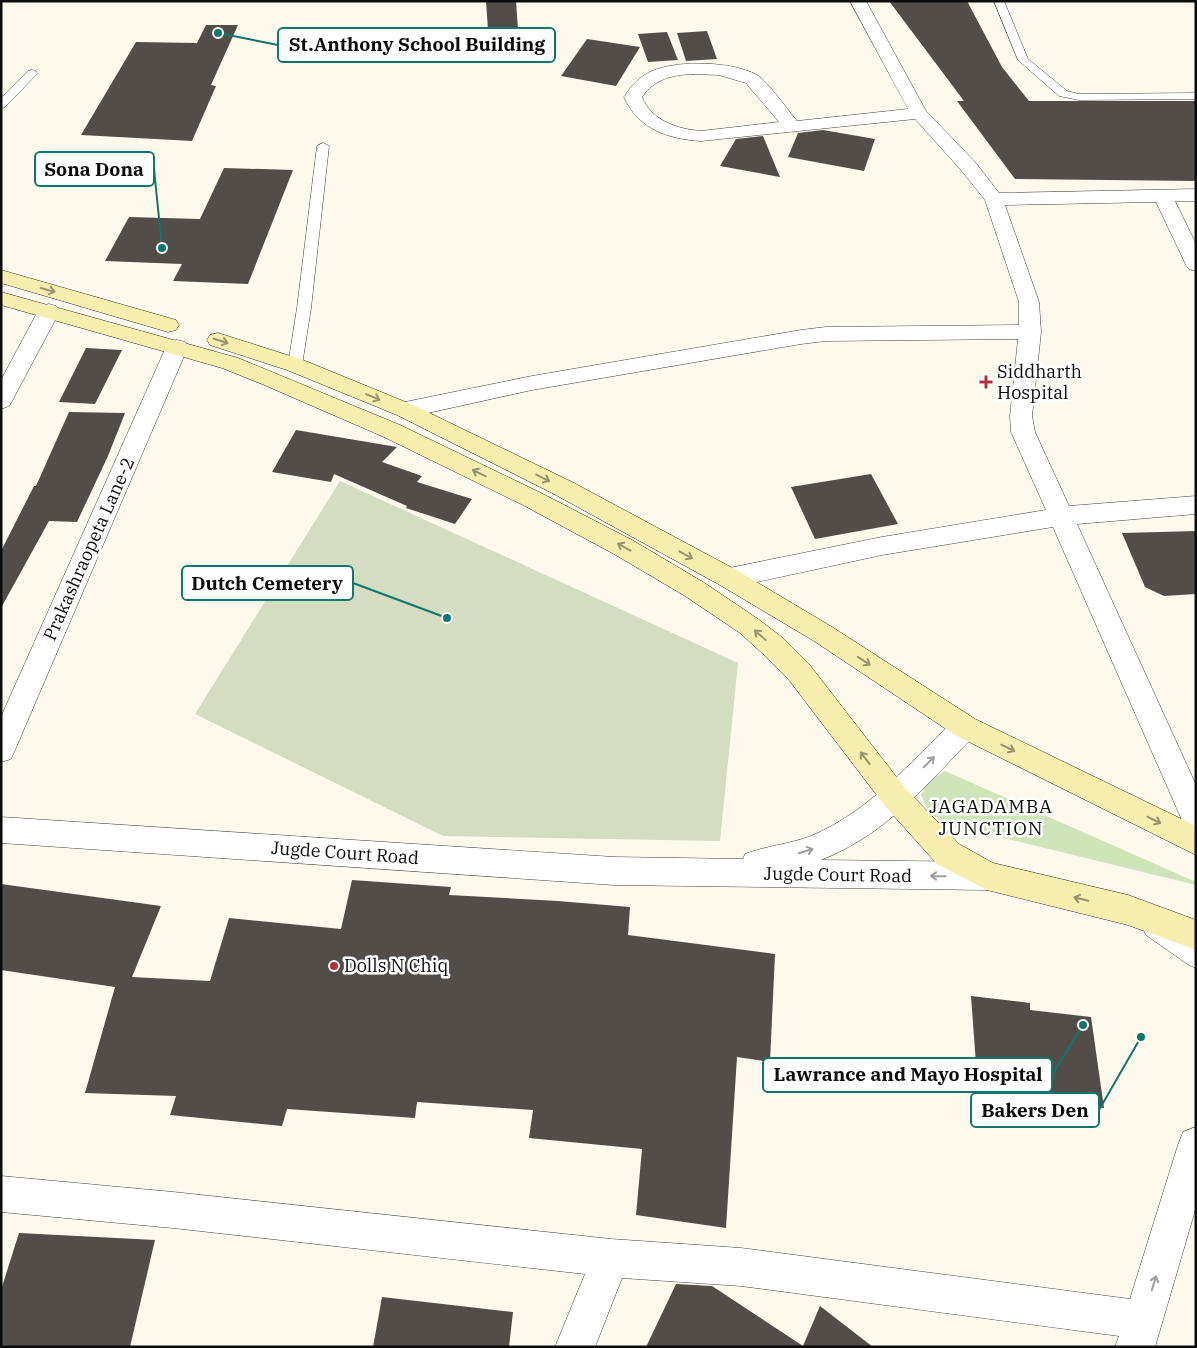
<svg xmlns="http://www.w3.org/2000/svg" width="1197" height="1348" viewBox="0 0 1197 1348" font-family="'IBM Plex Serif',serif">
<style>
.green{fill:#d0e4ba}
.cemetery{fill:#d4dcc1}
.building{fill:#534d4a}
.lines{fill:none;stroke-linecap:round;stroke-linejoin:round}
.service-casing{stroke:#3f3f3f;stroke-width:1}
.minor-casing{stroke:#3f3f3f;stroke-width:1}
.tertiary-casing{stroke:#3f3f3f;stroke-width:1}
.secondary-casing{stroke:#2e2e2e;stroke-width:1}
.service{fill:#fff;fill-rule:evenodd}
.minor{fill:#fff;fill-rule:evenodd}
.tertiary{fill:#fff;fill-rule:evenodd}
.secondary{fill:#f6eeaf;fill-rule:evenodd}
.oneway{stroke:#98946e}
.oneway2{stroke:#9e9e9e}
.poi-dot{fill:#ad333a;stroke:#fff;stroke-width:2}
.labels{text-anchor:middle;stroke-width:5;stroke-linejoin:round;paint-order:stroke}
.poi-label{font-size:18px;fill:#0c0c0c;stroke:#fff;text-anchor:start}
.street-label{font-size:18px;fill:#0c0c0c;stroke:#fff}
.neighbourhood-label{font-size:19px;letter-spacing:1px;fill:#0c0c0c;stroke:#fff}
.leader{fill:none;stroke:#0f766e;stroke-width:2}
.callout-dot{fill:#0f766e;stroke:#fff;stroke-width:2}
.callout{fill:#fff;stroke:#0f766e;stroke-width:2}
.callout-label{font-size:19px;text-anchor:middle;font-weight:bold;fill:#0c0c0c}
</style>
<rect width="100%" height="100%" fill="#fdfaed"/>
<path class="green" d="M945 771 1196 882V885L950 825 929 813 921 795 927 782Z"/>
<path class="cemetery" d="M340 481 738 663 720 841 443 836 195 714Z"/>
<path class="building" d="M486 1H516L518 29 488 30Z
M889 1H967L1002 67 1029 101H1196V181L1015 179 957 101H964Z
M206 25H238L211 85 216 86 192 141 81 135 136 42 197 43Z
M707 31 717 59 686 61 677 33Z
M667 32 678 60 648 62 638 34Z
M587 39 640 47 616 86 561 76Z
M823 130 875 139 864 171 788 157 798 133Z
M763 136 780 177 720 166 736 139Z
M224 168 293 170 248 284 173 281 182 264 105 261 129 217 200 219Z
M86 348 122 350 95 404 59 402Z
M69 412 125 413 108 456 77 522 49 521 1 608V551L34 486H36Z
M296 430 397 447 382 462 422 476 417 482 472 499 455 524 406 508 407 506 334 474 331 482 272 472Z
M871 474 898 524 815 539 791 487Z
M1196 531V594L1164 596 1145 587 1122 533Z
M352 880 451 887 449 895 558 901 630 907 628 935 775 954 770 1062 737 1057 726 1228 636 1215 642 1149 529 1138 533 1110 417 1102 415 1118 287 1109 282 1126 170 1115 176 1096 85 1093 115 987 1 970V884L161 906 132 977 210 981 229 918 341 929Z
M971 996 1030 1003V1010L1091 1017 1104 1108 1055 1103 1054 1100 978 1091Z
M19 1233 155 1240 130 1347H1V1290Z
M676 1284 712 1286 803 1346 820 1306 873 1347H646Z
M382 1297 513 1312 509 1347H373Z"/>
<g class="lines">
<defs>
<path id="service" d="M994 1H1004L1028 59 1067 91 1079 94 1196 93V99L1079 100 1059 96 1018 60Z
M32 70 36 71 37 73 36 75 5 107 1 108V98L28 71Z
M323 143 329 146 311 308 302 365 300 368H290L288 365 297 308 317 146Z
M1153 918 1160 921 1196 946V968L1189 965 1146 935 1143 928 1146 921Z"/>
<path id="minor" d="M850 1H866L926 111 975 162 999 193 1196 189V201H1175L1196 244V271L1189 269 1186 265 1156 202 1005 205 1039 302 1041 332 1032 416 1035 432 1069 506 1196 496V514L1077 524 1196 785V831L1185 827 1053 527 882 555 729 588 720 585 716 578 720 571 729 568 882 537 1046 510 1011 432 1010 416 1018 339 826 341 801 344 532 390 405 418 397 415 394 410 397 405 405 402 532 376 801 330 826 327 1019 325V302L985 200 961 170 915 119 701 141C668 139 638 129 624 97 631 86 640 76 652 71 677 60 732 61 757 75 767 81 788 110 797 121L908 109ZM693 74 719 75 746 83 779 122 701 131C677 129 652 121 642 97 655 79 671 75 693 74Z
M49 304 56 306 60 311 12 401 9 406 1 409V380L38 311 42 306Z
M177 340 185 342 188 347 15 750 11 759 1 762V717L166 347 169 342Z
M1196 1127V1207L1155 1347H1115L1119 1336 741 1286 622 1278 595 1347H555L585 1274 173 1228 1 1212V1176L173 1192 611 1239 741 1248 1130 1299 1178 1145 1183 1132Z"/>
<path id="tertiary" d="M965 715 975 719 979 727 975 735C926 785 887 834 821 860L987 862 998 866 1003 876 998 886 987 890 614 885 1 843V817L614 857 743 859 745 854C766 846 790 844 811 836 870 811 911 762 955 719Z"/>
<path id="secondary" d="M1 270 176 320 179 325 176 330 168 332 1 283Z
M1 292 238 358 400 425 541 493 632 540 703 582 758 619 783 638 809 664 905 788 959 844 993 863 1128 895 1196 920V950L1128 925 987 890 937 864 885 806 789 680 763 654 740 633 685 596 614 554 523 505 384 437 262 384 222 368 1 305Z
M218 333 303 360 413 405 572 482 738 571 832 627 975 719 1196 826V855L955 735 814 641 720 585 554 494 397 415 287 370 210 345 207 340 210 335Z"/>
</defs>
<use href="#service" class="service-casing"/>
<use href="#minor" class="minor-casing"/>
<use href="#tertiary" class="tertiary-casing"/>
<use href="#secondary" class="secondary-casing"/>
<use href="#service" class="service"/>
<use href="#minor" class="minor"/>
<use href="#tertiary" class="tertiary"/>
<use href="#secondary" class="secondary"/>
</g>
<defs><path id="oneway-shaft" d="M-6 0H5M1.5-3L5.5 0L1.5 3" fill="none" stroke-width="1.6" stroke-linecap="round" stroke-linejoin="round" transform="scale(1.25)"/></defs>
<g class="oneway">
<use href="#oneway-shaft" transform="translate(48 290) rotate(16)"/>
<use href="#oneway-shaft" transform="translate(221 341) rotate(17)"/>
<use href="#oneway-shaft" transform="translate(373 397) rotate(23)"/>
<use href="#oneway-shaft" transform="translate(479 473) rotate(-154)"/>
<use href="#oneway-shaft" transform="translate(543 478) rotate(27)"/>
<use href="#oneway-shaft" transform="translate(624 547) rotate(-151)"/>
<use href="#oneway-shaft" transform="translate(686 555) rotate(29)"/>
<use href="#oneway-shaft" transform="translate(760 635) rotate(-139)"/>
<use href="#oneway-shaft" transform="translate(864 661) rotate(33)"/>
<use href="#oneway-shaft" transform="translate(1008 748) rotate(26)"/>
<use href="#oneway-shaft" transform="translate(865 758) rotate(-128)"/>
<use href="#oneway-shaft" transform="translate(1154 820) rotate(26)"/>
<use href="#oneway-shaft" transform="translate(1081 899) rotate(-166)"/>
</g>
<g class="oneway2">
<use href="#oneway-shaft" transform="translate(929 762) rotate(-45)"/>
<use href="#oneway-shaft" transform="translate(806 851) rotate(-17)"/>
<use href="#oneway-shaft" transform="translate(938 876) rotate(-179)"/>
<use href="#oneway-shaft" transform="translate(1154 1283) rotate(-73)"/>
</g>
<g class="poi-dot">
<path d="M983.5 374.5h5v5h5v5h-5v5h-5v-5h-5v-5h5z"/>
<circle cx="334" cy="966" r="5"/>
</g>
<g class="labels">
<g class="poi-label">
<text x="997" y="378">Siddharth<tspan x="997" dy="21">Hospital</tspan></text>
<text x="344" y="972">Dolls N Chiq</text>
</g>
<g class="street-label">
<text transform="translate(89 549) rotate(-66)" y="6">Prakashraopeta Lane-2</text>
<text transform="translate(345 853) rotate(4)" y="6">Jugde Court Road</text>
<text transform="translate(838 875) rotate(1)" y="6">Jugde Court Road</text>
</g>
<g class="neighbourhood-label">
<text x="991" y="813">JAGADAMBA<tspan x="991" dy="22">JUNCTION</tspan></text>
</g>
</g>
<path class="leader" d="M218 33L278 45M162 248L154 169M447 618L353 583M1083 1025L1052 1075M1141 1037L1099 1110"/>
<g class="callout-dot">
<circle cx="218" cy="33" r="5"/>
<circle cx="162" cy="248" r="5"/>
<circle cx="447" cy="618" r="5"/>
<circle cx="1083" cy="1025" r="5"/>
<circle cx="1141" cy="1037" r="5"/>
</g>
<g class="callout">
<rect x="278" y="28" width="277" height="34" rx="5"/>
<rect x="35" y="152" width="119" height="34" rx="5"/>
<rect x="182" y="566" width="171" height="34" rx="5"/>
<rect x="763" y="1058" width="289" height="34" rx="5"/>
<rect x="971" y="1093" width="128" height="34" rx="5"/>
</g>
<g class="callout-label">
<text x="417" y="51">St.Anthony School Building</text>
<text x="94" y="176">Sona Dona</text>
<text x="267" y="590">Dutch Cemetery</text>
<text x="908" y="1081">Lawrance and Mayo Hospital</text>
<text x="1035" y="1117">Bakers Den</text>
</g>
<rect width="1197" height="1348" fill="none" stroke="#0c0c0c" stroke-width="5"/>
</svg>
